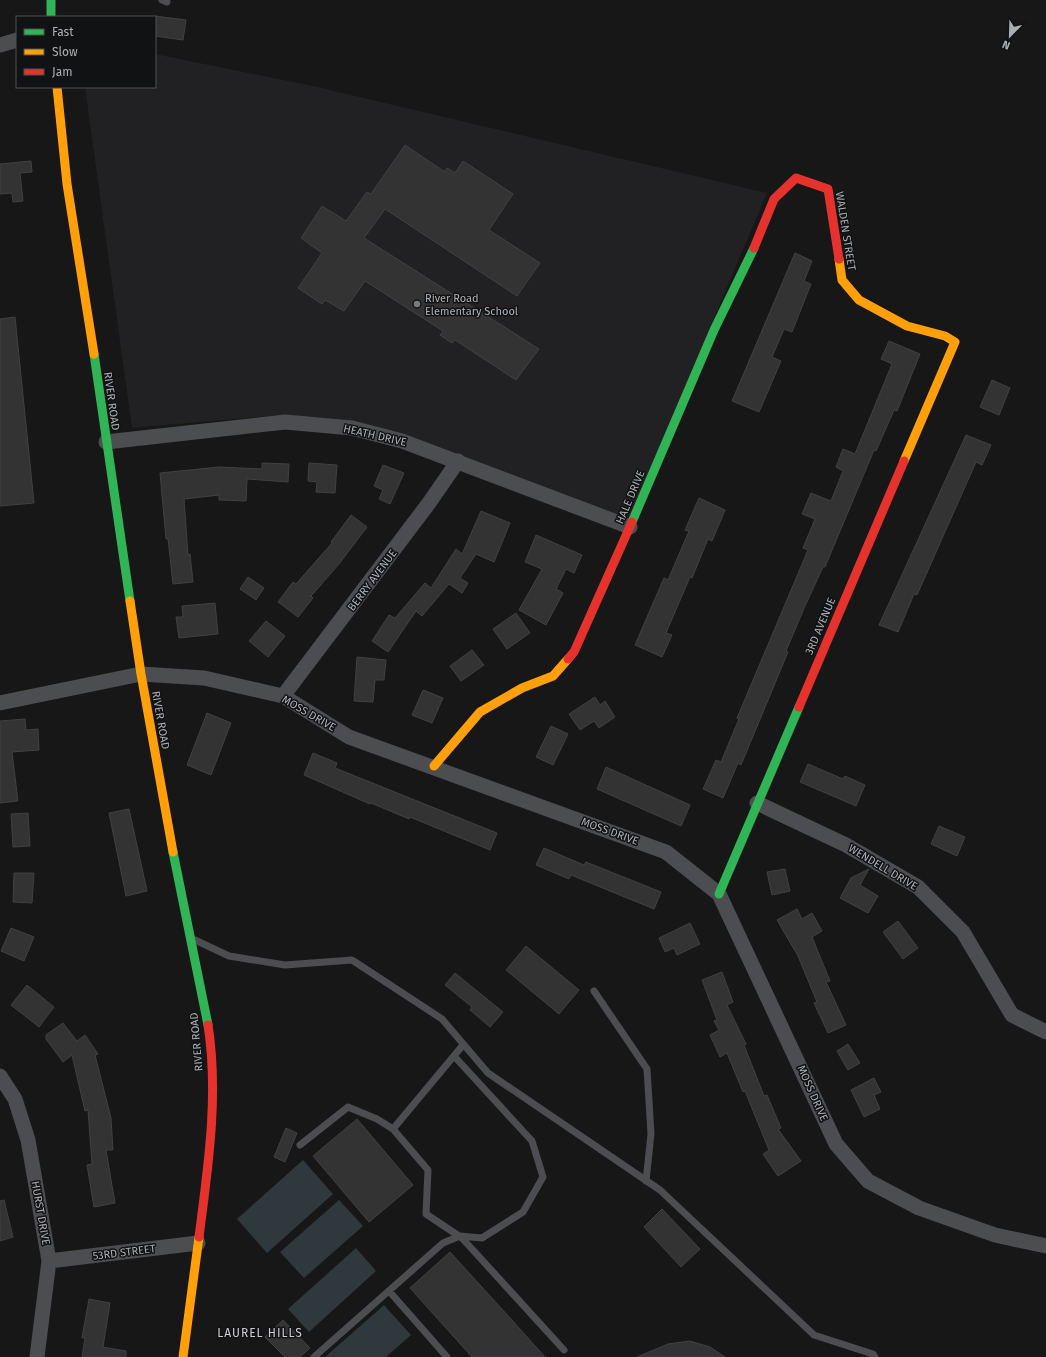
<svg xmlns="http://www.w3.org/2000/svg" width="1046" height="1357" viewBox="0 0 1046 1357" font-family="'Fira Sans',sans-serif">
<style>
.built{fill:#212123}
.water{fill:#2f383c}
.building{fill:#333334;stroke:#404143}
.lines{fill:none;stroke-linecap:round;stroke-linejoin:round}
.lane{stroke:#4c4d50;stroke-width:7}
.street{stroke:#4c4d50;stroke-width:15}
.fast{stroke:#30b455;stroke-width:9}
.slow{stroke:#ff9f0a;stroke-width:9}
.jam{stroke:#e5322d;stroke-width:9}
.poi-dot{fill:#777a7f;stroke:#111213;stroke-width:1.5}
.labels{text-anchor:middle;stroke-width:3;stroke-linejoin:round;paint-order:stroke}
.street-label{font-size:11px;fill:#aaafb7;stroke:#111213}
.poi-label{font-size:11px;fill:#aaafb7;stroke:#111213;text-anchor:start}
.neighbourhood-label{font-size:12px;letter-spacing:1px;fill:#caced3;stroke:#111213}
</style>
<rect width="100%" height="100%" fill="#171717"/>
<path class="built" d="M155 54 313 86 767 193 628 521 355 422 280 415 132 428 85 87H155Z"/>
<path class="water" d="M303 1160 333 1194 267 1253 237 1219Z
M339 1200 363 1226 304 1278 280 1252Z
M356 1248 376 1271 309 1332 288 1309Z
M384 1305 411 1335 386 1357H325Z"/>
<path class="building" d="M155 16 186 20 183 40 155 36Z
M405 145 445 172 447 168 455 173 463 161 513 194 489 230 540 263 517 296 385 209 364 238 539 349 516 380 455 340 452 343 440 335 443 331 365 281 344 311 325 300 322 304 298 288 322 253 301 238 322 206 346 221 367 192 371 194Z
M31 161 32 172 20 173 23 201 13 202 12 193 0 194V164Z
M795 253 812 261 804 281 811 284 792 332 784 329 772 357 781 361 759 412 732 401Z
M15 317 34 503 0 506V319Z
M889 341 920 354 897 411 894 410 876 451 874 450 825 567H823L805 606 786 651 788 652 741 765 738 763 723 798 703 789 716 760 721 762 739 719 737 718 808 550 803 548 815 519 802 514 811 493 831 501 843 471 836 467 843 449 855 454 892 364 881 359Z
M992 380 1010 388 999 415 980 407Z
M966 435 991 445 982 465 976 462 917 595 914 594 898 632 879 625Z
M262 463 289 464 288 482 247 479 246 501 219 500V495L184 499 188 555 190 554 193 582 173 584 168 539H166L160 473 219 467 262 469Z
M309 463 337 465 335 493 316 492 317 482 308 481Z
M383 465 404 473 390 504 379 499 383 490 374 486Z
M699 498 725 510 712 541 708 539 692 578 690 577 666 633 672 635 662 657 635 645 664 578 668 580 689 531 685 530Z
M481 511 510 523 494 562 476 554 460 578 468 583 462 593 449 584 422 616 416 611 388 652 372 641 389 615 395 618 425 583 431 588 456 549 462 554Z
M351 515 367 527 339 564 311 596 313 598 298 617 278 602 293 582 296 584 332 543 331 542Z
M536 535 582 555 574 573 566 569 556 589 563 593 546 625 519 610 542 569 525 562Z
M248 577 264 588 256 600 240 589Z
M215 603 218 634 179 638 176 617H183L182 606Z
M516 613 530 633 507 649 493 629Z
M266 621 285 636 268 657 249 641Z
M472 650 484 665 461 681 450 666Z
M357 657 386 660 384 680H375L373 702 354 701Z
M423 690 443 698 432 723 412 715Z
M595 697 600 705 605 701 615 717 599 728 594 721 580 730 569 714Z
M207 713 231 723 211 775 187 765Z
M25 719 26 730 38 729 39 750 12 752 18 801 0 803V721Z
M551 726 568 734 553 765 536 757Z
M313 753 337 763 335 768 497 833 490 850 410 817 409 819 371 803 370 804 304 775Z
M808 764 843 779 845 776 865 785 856 806 800 782Z
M606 767 690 805 681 826 597 789Z
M129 809 147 891 126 896 109 813Z
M28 813 30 846 13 847 11 814Z
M939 826 965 837 957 856 931 844Z
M544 848 584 865 586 862 661 892 654 909 571 875 569 879 536 865Z
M785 869 790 891 772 895 767 872Z
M869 869 860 885 878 896 868 913 840 898 851 878Z
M14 873H34L32 903 13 902Z
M797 909 802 919 812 913 822 931 812 937 830 981 826 982 846 1025 828 1033 814 1003 817 1002 798 956 777 920Z
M898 921 918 948 903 959 883 932Z
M690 923 700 944 677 955 674 948 665 952 659 938Z
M11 928 34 937 24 961 1 951Z
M526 946 579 990 559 1014 506 970Z
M722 972 733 1002 727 1005 746 1044 744 1045 764 1096 767 1095 781 1128 778 1129 801 1161 778 1176 763 1154 769 1150 745 1091 743 1092 727 1053 720 1057 710 1035 719 1030 714 1021 717 1020 702 980Z
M455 973 503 1012 490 1027 470 1010 472 1007 445 985Z
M27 985 54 1007 39 1027 11 1005Z
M63 1023 77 1041 85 1035 98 1054 95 1055 111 1118 113 1150H106L115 1203 94 1207 87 1165 92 1164 88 1110 85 1111 72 1055 63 1062 46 1039V1035Z
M848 1044 860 1063 848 1070 837 1051Z
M874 1078 881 1092 874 1095 880 1109 864 1117 851 1090Z
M357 1119 413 1185 369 1222 313 1156Z
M286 1128 297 1133 285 1162 274 1157Z
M4 1200 13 1237 0 1241V1201Z
M662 1209 700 1249 681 1267 644 1227Z
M450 1252 511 1319 545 1357H472L410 1288Z
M89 1299 110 1303 103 1347 126 1351V1357H82L85 1338H82Z
M283 1320 310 1348 300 1357H285L265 1337Z
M690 1341 710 1347 725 1357H637L668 1344Z"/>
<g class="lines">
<path class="lane" d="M162 0 167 2
M195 940 229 956 285 965 352 960 442 1019 488 1073 660 1190 814 1335 873 1354 875 1357
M594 991 647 1069 651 1134 646 1181
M393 1129 463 1045
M300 1145 348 1107 377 1119 393 1129 428 1170 426 1214 462 1238 564 1350
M389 1291 447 1357
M314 1357 443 1243 460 1236 482 1238 523 1212 543 1177 532 1141 454 1056"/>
<path class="street" d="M0 45 17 40
M106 442 285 422 352 428 402 441 630 527
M283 696 429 503 458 461
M0 703 141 674 204 678 283 696 349 737 666 852 719 894 836 1144 868 1181 919 1208 995 1235 1046 1246
M757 803 846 845 918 887 963 932 1012 1015 1046 1032
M0 1076 15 1099 28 1140 49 1261 37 1357
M49 1261 198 1243"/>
<path class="fast" d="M51 0V17
M94 354 130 601
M632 522 714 330 754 248
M173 852 208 1025
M719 894 799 707"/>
<path class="slow" d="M57 87 67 184 94 354
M839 259 842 280 859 300 907 326 945 336 955 342 904 461
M130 601 141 674 173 852
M434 766 480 712 522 688 553 676 568 659
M183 1357 199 1237"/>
<path class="jam" d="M754 248 774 199 796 178 828 189 839 259
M568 659 574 652 632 522
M799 707 904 461
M199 1237C208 1167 219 1095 208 1025"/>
</g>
<circle class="poi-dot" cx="417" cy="304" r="4"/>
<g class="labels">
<g class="street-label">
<text transform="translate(846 231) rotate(81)" y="4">WALDEN STREET</text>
<text transform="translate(112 401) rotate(82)" y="4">RIVER ROAD</text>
<text transform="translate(375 435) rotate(13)" y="4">HEATH DRIVE</text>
<text transform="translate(630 497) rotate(-67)" y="4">HALE DRIVE</text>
<text transform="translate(372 580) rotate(-53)" y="4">BERRY AVENUE</text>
<text transform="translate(820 626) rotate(-67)" y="4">3RD AVENUE</text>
<text transform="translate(309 713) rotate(30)" y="4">MOSS DRIVE</text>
<text transform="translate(161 720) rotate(80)" y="4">RIVER ROAD</text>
<text transform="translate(610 831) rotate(20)" y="4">MOSS DRIVE</text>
<text transform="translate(883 867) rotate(31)" y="4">WENDELL DRIVE</text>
<text transform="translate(196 1042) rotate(-95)" y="4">RIVER ROAD</text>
<text transform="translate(813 1093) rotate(66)" y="4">MOSS DRIVE</text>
<text transform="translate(41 1213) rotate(80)" y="4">HURST DRIVE</text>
<text transform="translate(124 1252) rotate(-7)" y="4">53RD STREET</text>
</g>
<g class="poi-label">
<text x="425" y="302">River Road<tspan x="425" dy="13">Elementary School</tspan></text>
</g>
<g class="neighbourhood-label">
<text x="260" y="1337">LAUREL HILLS</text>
</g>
</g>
<rect x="16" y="16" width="140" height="72" fill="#111213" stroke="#4e5155"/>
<rect x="24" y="29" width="20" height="6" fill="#30b455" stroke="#4e5155"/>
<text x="52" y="36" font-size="12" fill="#aaafb7">Fast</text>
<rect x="24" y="49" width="20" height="6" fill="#ff9f0a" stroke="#4e5155"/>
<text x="52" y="56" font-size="12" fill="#aaafb7">Slow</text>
<rect x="24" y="69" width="20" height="6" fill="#e5322d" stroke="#4e5155"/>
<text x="52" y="76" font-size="12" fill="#aaafb7">Jam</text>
<g transform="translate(1010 36) rotate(203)" stroke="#111213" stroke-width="3" paint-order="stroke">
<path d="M0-3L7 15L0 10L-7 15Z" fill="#aaafb7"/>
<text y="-6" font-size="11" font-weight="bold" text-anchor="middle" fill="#aaafb7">N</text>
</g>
</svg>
